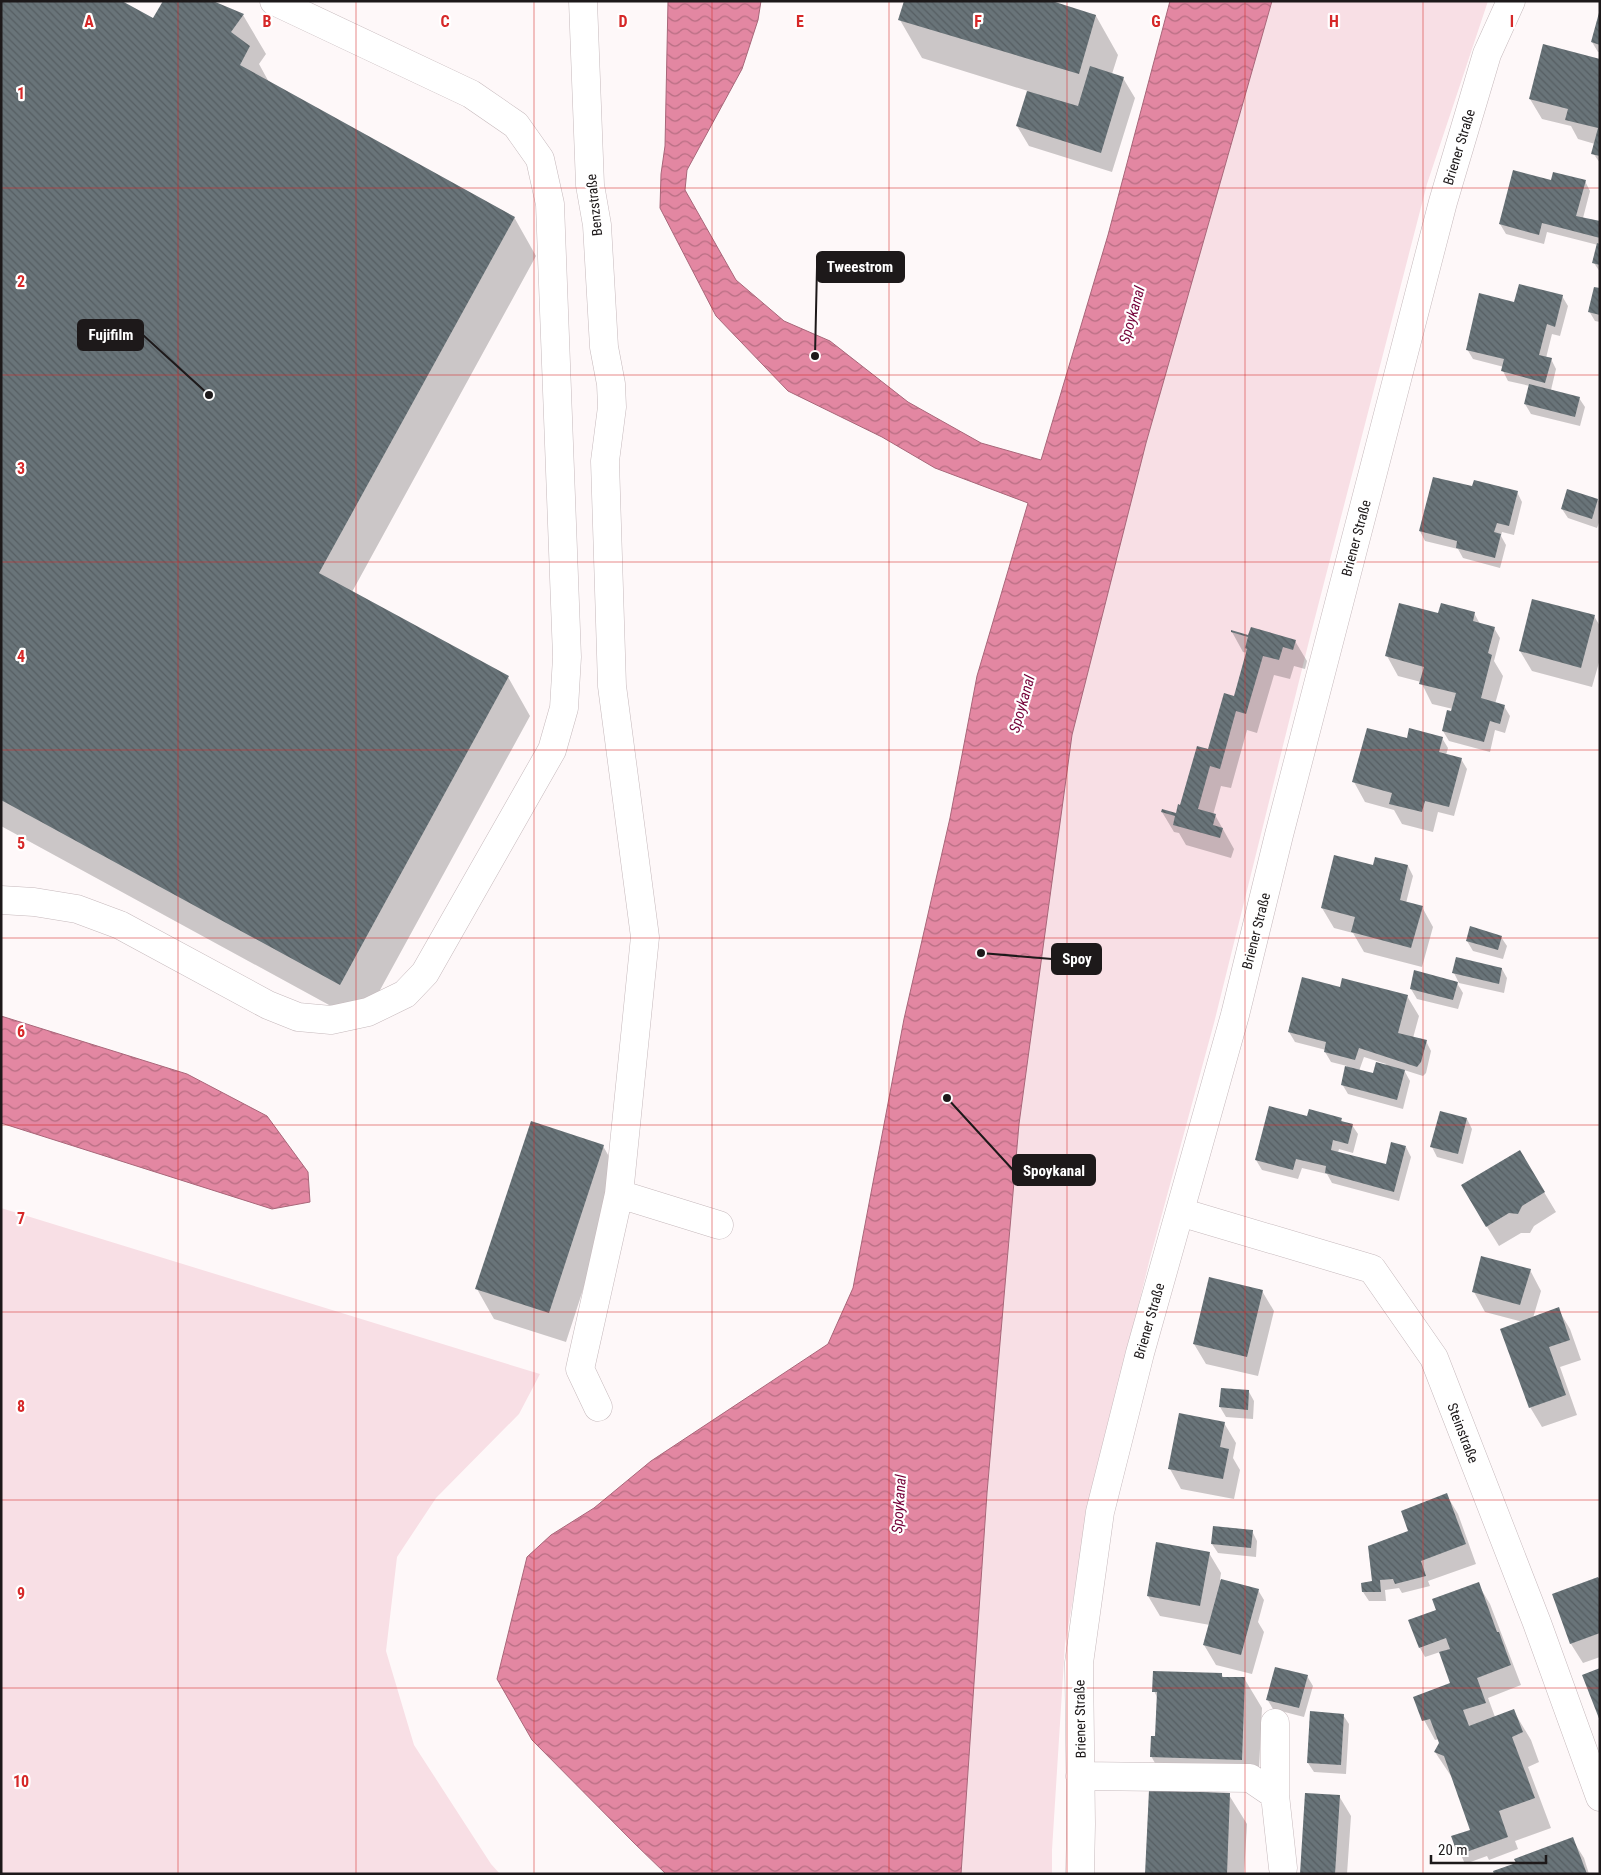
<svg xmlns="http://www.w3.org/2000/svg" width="1601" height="1875" viewBox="0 0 1601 1875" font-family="'Roboto Condensed',sans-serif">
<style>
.green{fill:#f8dfe5}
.water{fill:url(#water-waves);stroke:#a86679}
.shadow{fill:#0003;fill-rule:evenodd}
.building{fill:url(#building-back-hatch)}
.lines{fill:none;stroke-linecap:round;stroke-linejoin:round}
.minor-casing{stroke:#c6b9bc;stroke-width:29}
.minor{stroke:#fff;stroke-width:28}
.grid{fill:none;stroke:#d62828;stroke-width:1;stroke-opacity:0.55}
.labels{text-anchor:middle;stroke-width:4.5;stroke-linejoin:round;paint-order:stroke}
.street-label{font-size:14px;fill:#1d191a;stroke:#fff}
.water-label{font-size:15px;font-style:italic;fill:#740038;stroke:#fff}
.grid-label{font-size:16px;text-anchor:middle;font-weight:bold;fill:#d62828;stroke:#fff;stroke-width:4.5;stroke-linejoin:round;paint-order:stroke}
.leader{fill:none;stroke:#1d191a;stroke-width:2}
.callout-dot{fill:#1d191a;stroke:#fff;stroke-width:2}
.callout{fill:#1d191a;stroke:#1d191a;stroke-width:2}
.callout-label{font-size:15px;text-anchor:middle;font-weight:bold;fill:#fff}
</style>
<defs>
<pattern id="water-waves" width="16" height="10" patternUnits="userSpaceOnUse" patternTransform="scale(1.25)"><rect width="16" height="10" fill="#e387a2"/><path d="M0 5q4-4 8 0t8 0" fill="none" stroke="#b76e83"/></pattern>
<pattern id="building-back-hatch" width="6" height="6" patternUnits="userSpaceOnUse" patternTransform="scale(1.25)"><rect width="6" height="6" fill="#697479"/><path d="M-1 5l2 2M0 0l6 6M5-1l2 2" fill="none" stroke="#565e62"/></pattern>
</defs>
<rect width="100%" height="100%" fill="#fef8f9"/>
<path class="green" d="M1272 1H1488L1427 184 1310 637 1214 1023 1150 1258 1091 1500 1065 1644 1052 1850V1874H961L987 1493 1019 1124 1072 735 1146 443Z
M1 1208 540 1374 519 1414 436 1498 397 1557 386 1651 414 1745 491 1864 500 1874H1Z"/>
<path class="water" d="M668 1H761L758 20 742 69 687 170 685 190 736 280 784 321 830 341 908 402 981 443 1041 460 1108 235 1170 1H1272L1146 443 1072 735 1019 1124 987 1493 961 1874H666L634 1843 532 1740 497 1679 527 1557 551 1535 594 1508 651 1461 828 1344 853 1288 904 1019 950 818 977 676 1028 503 935 468 882 437 788 391 716 316 660 208 661 174 665 146Z
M1 1016 187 1074 267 1116 308 1172 310 1202 272 1209 1 1123Z"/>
<path class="shadow" d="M1 1 154 20 210 1 243 15 266 54 259 64 270 84 514 217 536 256 352 592 508 677 530 716 362 1023 1 826Z
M905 1H1054V3L1096 16 1118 55 1112 74 1123 78 1135 98 1112 172 1029 146 1017 126 1028 91 922 58 900 20Z
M1600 11V52H1598L1592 42Z
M1600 60V163L1593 153 1595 144 1578 139 1571 126 1542 119 1530 99Z
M1585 181 1590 191 1583 218 1600 239V272L1594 263 1598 245 1547 232 1544 244 1506 234 1500 224 1552 182Z
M1600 289V322L1595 321 1589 311Z
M1562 296 1568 306 1560 336 1552 334 1546 358 1551 359 1556 369 1551 390 1579 398 1585 407 1580 426 1531 414 1525 404 1530 386 1508 381 1503 371 1504 367 1473 359 1467 349 1515 304Z
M1473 488 1517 492 1522 502 1514 535 1502 532 1501 536 1506 545 1500 568 1463 558 1458 549 1425 541 1420 531Z
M1598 500 1600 503V520L1597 528 1568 518 1562 509Z
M1474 613 1480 624 1494 628 1500 638 1494 661 1503 676 1495 704 1504 706 1510 716 1505 733 1495 730 1490 752 1449 741 1443 731 1453 709 1432 704 1421 682 1398 676 1387 656 1439 614Z
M1594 616 1600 626V659L1592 687 1532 671 1520 651Z
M1232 632 1249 636 1295 641 1307 661 1305 669 1294 666 1290 679 1274 675 1257 733 1247 730 1231 788 1221 786 1213 815H1215L1234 849 1231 858 1186 845 1179 833 1174 832 1162 812 1177 814 1235 697 1247 653 1243 652Z
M1442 738 1448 748 1446 755 1461 759 1467 769 1454 816 1438 812 1433 832 1402 824 1394 810 1365 802 1354 782Z
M1408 866 1413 876 1406 903 1422 907 1433 927 1422 967 1364 952 1353 933 1334 928 1322 908 1373 867Z
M1501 937 1507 946 1503 959 1473 951 1467 941Z
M1502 969 1507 978 1504 993 1459 983 1454 973Z
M1303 979 1341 988 1407 996 1419 1016 1413 1038 1426 1041 1431 1051 1426 1073 1423 1076 1404 1070 1410 1081 1403 1109 1348 1094 1342 1084 1347 1066 1331 1062 1325 1052 1326 1050 1295 1042 1289 1032ZM1364 1057 1386 1064 1385 1066 1374 1075 1359 1071Z
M1457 983 1463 993 1458 1009 1417 999 1411 989Z
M1308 1117 1341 1119 1343 1123 1352 1125 1358 1134 1353 1153 1339 1149 1338 1153 1387 1165 1406 1147 1411 1157 1399 1201 1332 1183 1327 1174 1302 1168 1298 1179 1262 1170 1256 1160Z
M1467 1119 1472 1129 1463 1164 1437 1157 1432 1147Z
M603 1146 620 1176 566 1342 494 1319 477 1289Z
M1544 1192 1556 1212 1534 1226 1530 1233H1521L1499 1246 1474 1206Z
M1530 1270 1541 1291 1533 1318 1558 1309 1570 1329 1581 1360 1560 1367 1577 1415 1542 1427 1530 1407 1523 1322 1485 1312 1474 1292Z
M1262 1291 1274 1311 1258 1376 1206 1364 1194 1344Z
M1249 1392 1254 1401 1253 1419 1226 1417 1220 1407Z
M1224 1423 1236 1443 1233 1458 1240 1470 1234 1499 1181 1489 1170 1469Z
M1446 1494 1458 1514 1476 1564 1428 1581 1430 1586 1402 1593 1399 1588 1385 1590 1386 1601H1369L1363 1592 1373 1582 1410 1532Z
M1252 1531 1257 1541 1256 1557 1218 1553 1212 1544Z
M1209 1553 1221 1573 1220 1580 1258 1590 1264 1600 1258 1622 1264 1632 1252 1674 1216 1665 1204 1645 1210 1625 1160 1616 1148 1596Z
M1600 1582V1657L1583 1663 1571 1644 1553 1595Z
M1478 1584 1490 1604 1521 1685 1488 1698 1495 1717 1513 1710 1531 1740 1539 1762 1528 1767 1551 1828 1515 1841 1518 1849 1489 1860 1487 1856 1465 1864 1453 1837 1472 1831 1455 1782 1435 1752 1440 1743 1439 1739 1435 1740 1424 1720 1452 1684 1440 1652 1425 1657 1420 1648 1435 1611Z
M1221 1674 1224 1678H1244L1262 1708 1258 1790 1168 1786 1151 1756 1156 1737 1158 1699 1154 1691Z
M1307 1676 1313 1686 1304 1717 1273 1709 1267 1699Z
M1343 1715 1349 1724 1346 1774 1314 1772 1308 1763Z
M1229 1795 1247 1824 1244 1874H1147Z
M1339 1796 1351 1816 1347 1874H1301Z
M1572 1839 1584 1858 1589 1874H1495Z"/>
<path class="building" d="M1 1H122L153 18 163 1H213L244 14 231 32 250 46 240 65 515 217 319 573 509 676 340 985 1 800Z
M904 1H1052L1096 15 1079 74 898 20Z
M1600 9V45L1591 42Z
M1543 44 1600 59V156L1591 154 1598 128 1565 120 1568 109 1529 99Z
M1090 66 1124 77 1101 153 1016 126 1027 91 1078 106Z
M1513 170 1551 180 1553 172 1586 180 1576 216 1600 221V238L1542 223 1539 235 1499 224Z
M1597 243 1600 244V265L1592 263Z
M1519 284 1563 295 1555 327 1547 324 1539 355 1552 358 1545 383 1501 371 1504 359 1466 350 1479 293 1514 302Z
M1594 287 1600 288V315L1588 312Z
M1529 384 1580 397 1575 417 1524 404Z
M1433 477 1472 486 1474 480 1518 491 1509 526 1497 523 1494 532 1501 534 1495 558 1456 548 1457 541 1419 531Z
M1567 489 1598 499 1592 519 1561 509Z
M1532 599 1595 615 1581 668 1519 651Z
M1399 603 1438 613 1441 603 1475 612 1473 621 1495 627 1488 653 1492 655 1481 698 1505 705 1500 724 1490 721 1484 742 1442 731 1447 710 1451 711 1456 693 1419 684 1424 667 1385 656Z
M1251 627 1296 640 1293 650 1283 647 1279 660 1263 656 1246 714 1236 711 1220 769 1210 766 1198 809 1216 814 1213 825 1223 828 1220 838 1173 825 1175 816 1161 812 1162 809 1176 813 1178 804 1180 805 1197 746 1208 749 1224 693 1234 696 1247 649 1245 648 1248 637 1231 632V630L1248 635Z
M1367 728 1407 738 1409 728 1443 737 1439 752 1462 758 1449 807 1425 801 1422 812 1389 804 1392 793 1352 782Z
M1334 855 1373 865 1375 857 1408 865 1400 900 1423 906 1411 948 1351 932 1355 917 1321 908Z
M1470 926 1502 936 1498 950 1466 941Z
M1456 957 1502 968 1499 984 1452 973Z
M1414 970 1458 982 1453 1000 1410 989Z
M1302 977 1340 987 1342 978 1408 995 1398 1033 1427 1040 1421 1062 1417 1067 1359 1048 1355 1060 1324 1052 1326 1042 1288 1032Z
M1376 1062 1405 1070 1397 1100 1341 1085 1345 1066 1373 1073Z
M1269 1106 1307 1116 1309 1109 1342 1118 1341 1121 1353 1124 1348 1144 1333 1140 1331 1150 1386 1164 1391 1142 1406 1146 1394 1192 1325 1173 1326 1166 1296 1159 1293 1170 1255 1160Z
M1440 1111 1467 1118 1458 1154 1430 1147Z
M531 1121 604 1145 549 1313 475 1289Z
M1520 1150 1545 1192 1522 1206 1518 1214 1509 1213 1486 1227 1461 1185Z
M1481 1256 1531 1269 1520 1305 1472 1292Z
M1209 1277 1263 1290 1247 1357 1193 1344Z
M1559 1307 1570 1340 1549 1347 1566 1395 1529 1408 1500 1329Z
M1221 1388 1249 1390 1248 1410 1219 1407Z
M1179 1413 1225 1422 1220 1447 1229 1449 1223 1479 1168 1469Z
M1447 1493 1466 1544 1421 1561 1426 1576 1395 1584 1393 1579 1380 1580 1381 1592H1362L1361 1583 1372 1581 1368 1546 1408 1531 1401 1511Z
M1213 1526 1253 1530 1251 1548 1211 1544Z
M1156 1542 1210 1552 1200 1606 1147 1596Z
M1598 1577 1600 1580V1633L1570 1644 1552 1594Z
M1221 1579 1259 1589 1241 1655 1203 1645Z
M1479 1582 1497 1632H1499L1511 1665 1477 1678 1486 1703 1463 1710 1469 1726 1514 1709 1523 1732 1512 1737 1535 1798 1499 1811 1508 1837 1458 1855 1451 1836 1470 1830 1444 1756 1434 1752 1439 1743 1430 1719 1422 1721 1413 1697 1450 1683 1439 1652 1450 1649 1446 1638 1419 1648 1408 1620 1436 1610 1432 1599Z
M1275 1667 1308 1675 1299 1708 1266 1700Z
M1600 1668V1721L1582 1675Z
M1153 1671 1222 1673V1677H1245L1242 1760 1150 1757 1151 1736H1155L1157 1692H1152Z
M1310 1711 1344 1714 1341 1765 1307 1763Z
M1149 1790 1230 1793 1227 1874H1145Z
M1305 1793 1340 1795 1335 1874H1300Z
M1573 1837 1587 1874H1494L1493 1871 1516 1863 1514 1859Z"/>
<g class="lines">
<defs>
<path id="minor" d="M583 1 590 185 597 225 604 347 611 384 612 407 605 461 612 686 645 937 619 1194 719 1225
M1 900 34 902 77 909 120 925 268 1005 298 1017 331 1020 368 1012 405 994 425 973 552 750 564 708 567 657 550 204 540 159 516 125 471 94 274 1
M1180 1212 1372 1269 1434 1358 1537 1623 1600 1797
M598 1407 580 1369 619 1194
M1080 1776 1250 1778 1275 1795 1283 1868
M1275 1795V1723
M1080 1874 1081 1824 1079 1663 1100 1512 1140 1353 1235 1015 1279 835 1443 202 1487 54 1511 1"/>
</defs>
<use href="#minor" class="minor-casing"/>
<use href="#minor" class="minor"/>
</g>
<path class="grid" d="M178 1V1874M356 1V1874M534 1V1874M712 1V1874M889 1V1874M1067 1V1874M1245 1V1874M1423 1V1874M1 188H1600M1 375H1600M1 562H1600M1 750H1600M1 938H1600M1 1125H1600M1 1312H1600M1 1500H1600M1 1688H1600"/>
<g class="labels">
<g class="street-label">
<text transform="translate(1459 147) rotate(-73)" y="5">Briener Straße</text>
<text transform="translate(594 205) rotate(-96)" y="5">Benzstraße</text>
<text transform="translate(1356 538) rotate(-75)" y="5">Briener Straße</text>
<text transform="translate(1256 931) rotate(-76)" y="5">Briener Straße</text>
<text transform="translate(1149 1321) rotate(-74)" y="5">Briener Straße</text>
<text transform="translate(1463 1433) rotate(69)" y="5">Steinstraße</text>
<text transform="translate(1080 1719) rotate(-91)" y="5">Briener Straße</text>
</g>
<g class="water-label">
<text transform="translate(1132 315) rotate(-74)" y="5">Spoykanal</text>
<text transform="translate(1022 704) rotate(-74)" y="5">Spoykanal</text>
<text transform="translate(899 1504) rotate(-86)" y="5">Spoykanal</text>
</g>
</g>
<g class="grid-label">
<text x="89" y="27">A</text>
<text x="267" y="27">B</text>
<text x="445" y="27">C</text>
<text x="623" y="27">D</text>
<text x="800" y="27">E</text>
<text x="978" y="27">F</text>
<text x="1156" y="27">G</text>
<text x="1334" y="27">H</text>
<text x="1512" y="27">I</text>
<text x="21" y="99">1</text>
<text x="21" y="287">2</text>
<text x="21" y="474">3</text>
<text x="21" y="662">4</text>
<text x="21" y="849">5</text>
<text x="21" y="1037">6</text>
<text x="21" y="1224">7</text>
<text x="21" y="1412">8</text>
<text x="21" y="1599">9</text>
<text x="21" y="1787">10</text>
</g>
<path class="leader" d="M815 356L817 267M209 395L143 335M981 953L1052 959M947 1098L1013 1170"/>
<g class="callout-dot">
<circle cx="815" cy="356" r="5"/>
<circle cx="209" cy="395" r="5"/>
<circle cx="981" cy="953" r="5"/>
<circle cx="947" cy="1098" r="5"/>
</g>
<g class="callout">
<rect x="817" y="252" width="87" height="30" rx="5"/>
<rect x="78" y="320" width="65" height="30" rx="5"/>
<rect x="1052" y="944" width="49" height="30" rx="5"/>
<rect x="1013" y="1155" width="82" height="30" rx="5"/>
</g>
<g class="callout-label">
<text x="860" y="272">Tweestrom</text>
<text x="111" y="340">Fujifilm</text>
<text x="1077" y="964">Spoy</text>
<text x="1054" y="1176">Spoykanal</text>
</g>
<rect width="1601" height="1875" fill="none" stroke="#1d191a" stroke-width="5"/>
<path d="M1431 1855v8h115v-8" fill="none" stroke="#1d191a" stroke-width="2.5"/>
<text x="1438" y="1855" font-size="15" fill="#1d191a" stroke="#ffffff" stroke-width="4" paint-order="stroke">20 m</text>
</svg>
